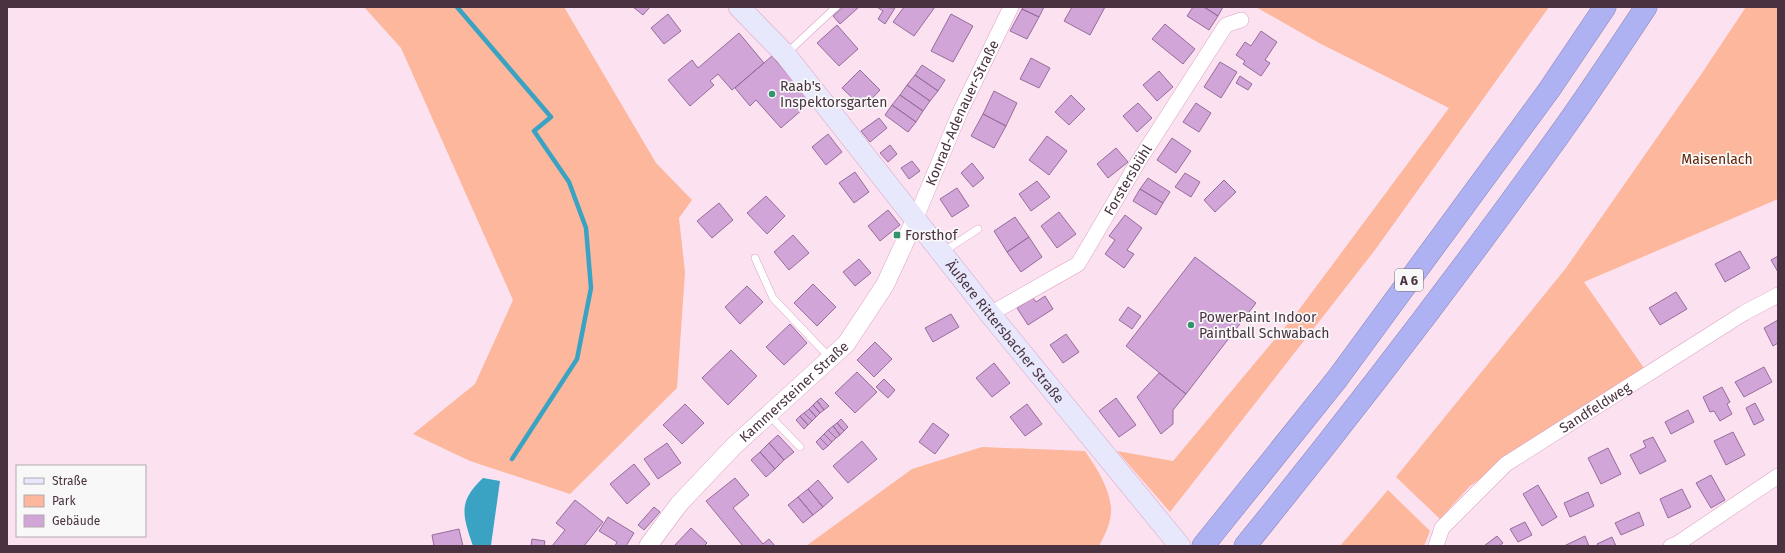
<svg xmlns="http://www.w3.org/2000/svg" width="1785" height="553" viewBox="0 0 1785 553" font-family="'Fira Sans',sans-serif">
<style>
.green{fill:#fcb79c}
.water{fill:#3aa3c4}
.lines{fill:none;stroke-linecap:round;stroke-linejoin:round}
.stream{stroke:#3aa3c4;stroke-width:4.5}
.building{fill:#d1a5d7;stroke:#966d9b}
.service-casing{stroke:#dca1c5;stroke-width:8}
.minor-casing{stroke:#dca1c5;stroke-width:16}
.tertiary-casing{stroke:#dca1c5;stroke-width:19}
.secondary-casing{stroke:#dca1c5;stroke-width:22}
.motorway-casing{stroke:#8b85b4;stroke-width:23}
.service{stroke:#fff;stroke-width:7}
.minor{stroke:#fff;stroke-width:15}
.tertiary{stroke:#fff;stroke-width:18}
.secondary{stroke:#e7e8fb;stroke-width:21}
.motorway{stroke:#aeb1f2;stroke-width:22}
.poi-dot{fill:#34936c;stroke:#f8f8f8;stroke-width:1.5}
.labels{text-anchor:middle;stroke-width:3.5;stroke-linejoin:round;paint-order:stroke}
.shield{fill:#f8f8f8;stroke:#7e6d78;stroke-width:1}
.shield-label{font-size:13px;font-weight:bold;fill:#4a3241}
.poi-label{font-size:14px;fill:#4a3241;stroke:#f8f8f8;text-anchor:start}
.street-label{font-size:14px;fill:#4a3241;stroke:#f8f8f8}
.park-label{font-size:14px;fill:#612406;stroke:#f8f8f8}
</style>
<rect width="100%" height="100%" fill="#fce2f1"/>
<path class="green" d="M364 7H564L656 163 692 200 679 218 685 272 677 388 570 494 470 461 413 434 475 384 513 300 401 48Z
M1256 7H1549L1375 250 1170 512 1117 451 1173 461 1295 315 1449 108 1319 43Z
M1746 7H1778V199L1584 282 1644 368 1470 486 1440 519 1396 477 1566 268 1702 73Z
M982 447 1085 451C1096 467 1109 487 1111 507 1112 521 1105 535 1099 546H806L912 469Z
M1388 490 1430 531 1424 546H1340Z"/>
<path class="water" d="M483 478 500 481 491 545 473 546C463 516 457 502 483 478Z"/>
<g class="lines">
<path class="stream" d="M457 7 551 117 534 131 569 182 586 228 591 288 577 359 512 459"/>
</g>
<path class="building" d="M633 7H650L643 15Z
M843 7H859L840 24 833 16Z
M877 7 895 8 885 24 878 19 883 11Z
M904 7H935L914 36 893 22Z
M1023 7H1044L1039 17 1022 9Z
M1072 7H1105L1090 35 1064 21Z
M1193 7H1204L1218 16 1209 30 1187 16Z
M1204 7H1223L1218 16Z
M1022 9 1039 17 1027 39 1010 31Z
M668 14 681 31 664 44 651 28Z
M951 14 973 26 953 62 931 51Z
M1165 24 1195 49 1183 64 1152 39Z
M837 25 858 49 839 66 817 43Z
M1261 31 1277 42 1265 60 1270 63 1261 76 1243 64 1245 61 1236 55 1245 42 1251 46Z
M739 33 764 63 732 90 718 74 710 81 714 85 690 106 668 80 692 60 698 68Z
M772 56 811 102 781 128 756 100 750 106 735 88Z
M1031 58 1050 68 1039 88 1020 79Z
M1220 62 1237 72 1221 98 1204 87Z
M922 65 945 80 938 91 915 75Z
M860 70 880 90 863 108 842 88Z
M1159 71 1173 87 1157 101 1143 85Z
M915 75 938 91 930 101 907 85Z
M1240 76 1252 84 1248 90 1236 83Z
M907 85 930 101 923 111 900 95Z
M994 91 1017 103 1006 126 983 114Z
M900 95 923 111 916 122 892 105Z
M1071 95 1085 109 1069 125 1055 112Z
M1138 103 1152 118 1137 132 1123 116Z
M1196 103 1211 113 1199 132 1183 122Z
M892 105 916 122 908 132 885 115Z
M983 114 1006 126 994 148 971 136Z
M879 118 887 128 870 142 861 131Z
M828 134 842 152 826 165 812 147Z
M1047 136 1067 151 1049 175 1029 160Z
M1172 138 1191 151 1176 173 1157 160Z
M890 145 897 154 888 162 880 153Z
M1116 148 1128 162 1108 178 1097 164Z
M912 161 920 171 909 179 901 168Z
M972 163 984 178 973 187 961 173Z
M855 172 869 192 854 203 839 183Z
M1185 173 1200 182 1191 197 1175 187Z
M1148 178 1170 192 1163 203 1140 189Z
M1224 180 1236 192 1215 212 1204 200Z
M1037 181 1050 197 1031 211 1019 194Z
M957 188 969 206 952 217 940 199Z
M1140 189 1163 203 1156 215 1133 201Z
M766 196 785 216 767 234 747 213Z
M719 203 733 220 712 238 697 221Z
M888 210 900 225 880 241 868 226Z
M1059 212 1076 234 1057 248 1041 226Z
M1125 215 1142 228 1127 250 1134 254 1124 268 1105 254 1115 240 1109 236Z
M1015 217 1029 237 1007 252 994 231Z
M793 235 809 253 789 270 774 252Z
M1029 237 1042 257 1021 272 1007 252Z
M1740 251 1750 268 1725 282 1715 264Z
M1778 256V272L1771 260Z
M1195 257 1256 303 1186 394 1126 346Z
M859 259 871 273 855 286 843 272Z
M813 284 836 307 817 326 794 303Z
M747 286 763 302 740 324 725 307Z
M1676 292 1687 309 1660 325 1649 308Z
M1045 296 1053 309 1028 325 1017 308 1033 298 1036 302Z
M1128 307 1141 316 1132 329 1119 320Z
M951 314 959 327 933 342 925 328Z
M1778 320V343L1773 346 1764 328Z
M790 324 807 343 784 365 766 347Z
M1066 334 1079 352 1063 363 1050 345Z
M875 342 892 359 874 377 857 360Z
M731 350 757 376 728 405 702 378Z
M994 363 1010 383 992 397 976 378Z
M1764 367 1772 382 1744 397 1735 382Z
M857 372 877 392 855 413 835 393Z
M1159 373 1186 394 1173 410V424L1161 434 1137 397Z
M884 379 895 390 888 398 876 387Z
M1722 387 1730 402 1727 404 1732 414 1720 421 1714 411 1710 412 1703 397Z
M821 398 829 406 824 410 817 401Z
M1116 398 1136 425 1119 437 1099 411Z
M817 401 824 410 820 413 813 405Z
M1755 403 1764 420 1754 425 1746 408Z
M685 404 704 423 682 444 663 425Z
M1027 404 1042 424 1025 436 1010 417Z
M813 405 820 413 816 417 809 409Z
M809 409 816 417 812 421 804 413Z
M1688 410 1694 422 1671 434 1665 422Z
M804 413 812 421 808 425 800 416Z
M800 416 808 425 804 429 796 420Z
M841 419 848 427 844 431 837 423Z
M837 423 844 431 840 435 833 426Z
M933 423 949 435 935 454 919 442Z
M833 426 840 435 836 438 828 430Z
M828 430 836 438 832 442 824 434Z
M1733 432 1745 455 1726 465 1714 441Z
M824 434 832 442 828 446 820 438Z
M778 435 794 452 784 460 769 443Z
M1653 437 1666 461 1640 474 1630 455 1646 447 1643 441Z
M820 438 828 446 823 450 816 442Z
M862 441 877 459 848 483 833 466Z
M667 443 681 463 658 479 644 459Z
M769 443 784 460 775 469 760 452Z
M1608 448 1621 474 1601 484 1588 458Z
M760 452 775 469 766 477 751 460Z
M634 464 650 484 627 504 610 484Z
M1711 475 1725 500 1711 508 1696 483Z
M735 478 749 495 733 508 763 544 769 539 775 546H743L706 501Z
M818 480 833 498 823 507 808 489Z
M1538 485 1557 517 1542 526 1523 494Z
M808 489 823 507 813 515 798 497Z
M1682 489 1691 507 1668 518 1660 499Z
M1588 492 1594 506 1570 517 1564 503Z
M798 497 813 515 803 523 788 505Z
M575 500 603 522 584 546H552L565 530 556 523Z
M654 507 660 512 644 530 638 525Z
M1639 512 1644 525 1621 535 1615 523Z
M608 517 634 533 626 546H615L617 542 599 531Z
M1525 522 1532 535 1518 542 1510 529Z
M691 528 707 543 704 546H674Z
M459 529 463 546H434L432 535Z
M1497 536 1503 543 1499 546H1484Z
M1585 536 1589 546H1564Z
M1612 537 1616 546H1598L1597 544Z
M532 539 545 541 544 546H531Z"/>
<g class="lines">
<defs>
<path id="service" d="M787 53 836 7
M944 253 952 246 978 229
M755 258 773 298 830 358
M769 415 800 447"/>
<g id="minor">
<path id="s1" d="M915 220 960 112 1011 7"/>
<path id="s2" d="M990 314 1078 264 1138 162 1226 25 1241 20"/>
<path id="s3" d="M1436 546 1442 528 1506 464 1744 313 1778 295"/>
<path d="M1671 546 1677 544 1778 476"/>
</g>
<g id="tertiary">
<path id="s4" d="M648 546 679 504 734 446 846 344 885 285 915 220"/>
</g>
<g id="secondary">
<path id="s5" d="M739 7 785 54 990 314 1180 546"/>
</g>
<path id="motorway" d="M1203 546 1337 379 1549 90 1605 7
M1245 546C1353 413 1457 277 1557 138 1588 95 1617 51 1646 7"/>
</defs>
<use href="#service" class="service-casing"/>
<use href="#minor" class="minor-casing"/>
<use href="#tertiary" class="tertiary-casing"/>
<use href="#secondary" class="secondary-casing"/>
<use href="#motorway" class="motorway-casing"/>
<use href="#service" class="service"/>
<use href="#minor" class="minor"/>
<use href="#tertiary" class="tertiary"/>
<use href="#secondary" class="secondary"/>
<use href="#motorway" class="motorway"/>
</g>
<g class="poi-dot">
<circle cx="772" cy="94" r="4"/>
<rect x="893" y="231" width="8" height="8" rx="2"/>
<circle cx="1191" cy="325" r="4"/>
</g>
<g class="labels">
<rect class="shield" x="1395" y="269" width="28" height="22" rx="3"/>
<g class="shield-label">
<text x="1409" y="285">A 6</text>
</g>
<g class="poi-label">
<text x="780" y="91">Raab's<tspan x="780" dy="16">Inspektorsgarten</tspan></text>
<text x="905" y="240">Forsthof</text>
<text x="1199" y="322">PowerPaint Indoor<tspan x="1199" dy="16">Paintball Schwabach</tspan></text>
</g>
<g class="street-label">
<text dy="5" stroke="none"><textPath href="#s1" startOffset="117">Konrad-Adenauer-Straße</textPath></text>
<text dy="5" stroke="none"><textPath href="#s2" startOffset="199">Forstersbühl</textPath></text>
<text dy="5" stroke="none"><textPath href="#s5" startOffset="420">Äußere Rittersbacher Straße</textPath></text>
<text dy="5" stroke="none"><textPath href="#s4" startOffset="213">Kammersteiner Straße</textPath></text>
<text dy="5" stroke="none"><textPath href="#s3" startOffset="215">Sandfeldweg</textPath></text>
</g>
<g class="park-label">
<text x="1717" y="164">Maisenlach</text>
</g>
</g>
<rect width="1785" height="553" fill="none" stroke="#4a3241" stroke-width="16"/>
<rect x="16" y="465" width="130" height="72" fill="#f8f8f8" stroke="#b2a9af"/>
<rect x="24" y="478" width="20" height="6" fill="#e7e8fb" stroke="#b2a9af"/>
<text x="52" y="485" font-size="12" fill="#4a3241">Straße</text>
<rect x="24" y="495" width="20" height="12" fill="#fcb79c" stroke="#b2a9af"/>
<text x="52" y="505" font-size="12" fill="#4a3241">Park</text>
<rect x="24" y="515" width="20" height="12" fill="#d1a5d7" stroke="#b2a9af"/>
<text x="52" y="525" font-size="12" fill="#4a3241">Gebäude</text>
</svg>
